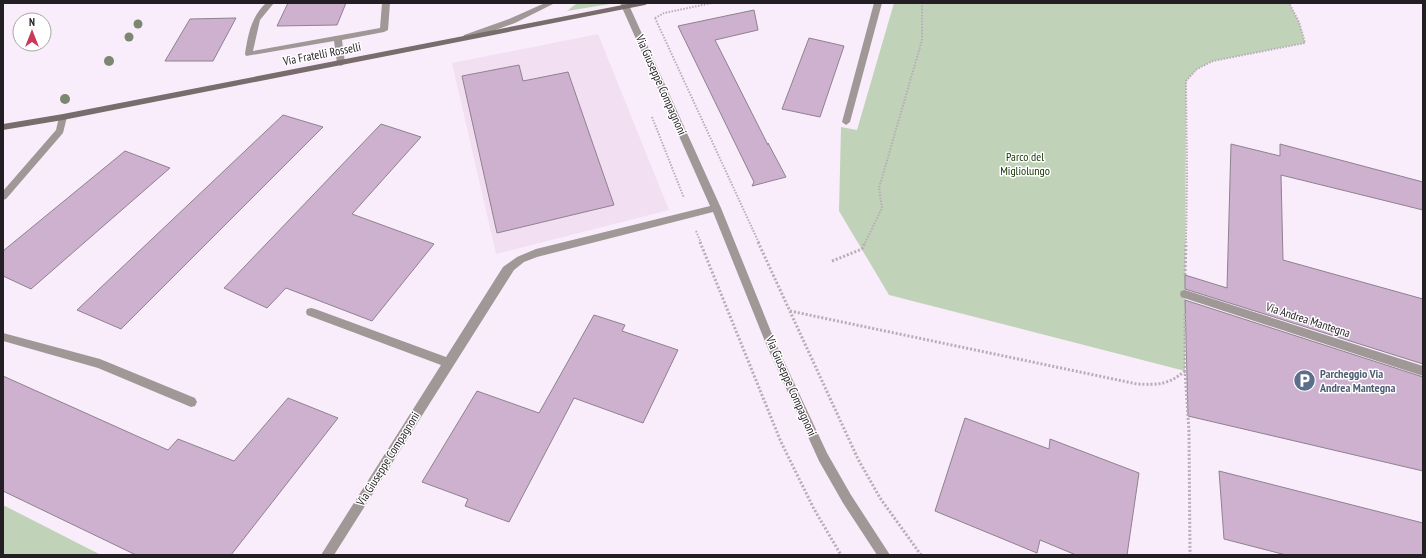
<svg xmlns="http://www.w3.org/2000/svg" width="1426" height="558" viewBox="0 0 1426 558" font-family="'PT Sans Narrow',sans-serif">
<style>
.built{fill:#f2dff2}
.green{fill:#c0d3b8}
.building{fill:#ceb0cf;stroke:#8e828f}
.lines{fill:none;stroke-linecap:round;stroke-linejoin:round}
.path-far1{stroke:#b7acb7;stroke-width:2;stroke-dasharray:1.5 1.5;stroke-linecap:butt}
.path{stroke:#b7acb7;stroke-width:3;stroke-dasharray:2 2;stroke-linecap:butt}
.lane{fill:#a09797;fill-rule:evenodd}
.street{fill:#a09797;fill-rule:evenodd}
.secondary{fill:#786c6c;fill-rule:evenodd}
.tree{fill:#7c8771}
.labels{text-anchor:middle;stroke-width:3;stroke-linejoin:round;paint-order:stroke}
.street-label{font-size:12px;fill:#231e23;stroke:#fff}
.park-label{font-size:12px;fill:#153300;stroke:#fff}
.service-label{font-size:12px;font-weight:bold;fill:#4e5e75;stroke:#fff;text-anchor:start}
</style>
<rect width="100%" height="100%" fill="#faedfb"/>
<path class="built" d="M598 34 669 210 496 254 452 63Z"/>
<path class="green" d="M577 3H609L610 4 567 11Z
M894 3H1289L1299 22 1305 43 1213 61 1197 69 1186 81 1185 371 889 295 839 211 841 127 857 130Z
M3 505 101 555H3Z"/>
<path class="building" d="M288 3H346L337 25 277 26Z
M754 10 758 30 715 40 768 145V143L786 177 752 186 754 182 678 26Z
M236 18 213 61H165L190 19Z
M809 38 844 46 820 117 782 109Z
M519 65 523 81 568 72 614 205 497 233 462 76Z
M283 115 323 127 121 329 77 310Z
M381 124 421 137 352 214 434 244 372 321 286 288 267 308 224 288Z
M1231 144 1280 156V144L1423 182V210L1281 175 1283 260 1423 299V364L1185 289V275L1227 288Z
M125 151 170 168 31 289 3 276V251Z
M1185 300 1423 377V471L1188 416Z
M594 315 625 325 622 331 678 350 643 423 574 398 509 522 465 506 468 499 422 482 477 391 539 413Z
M3 376 168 450 178 439 234 461 288 398 338 418 231 555H136L3 491Z
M965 418 1049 449 1050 439 1139 473 1127 555H1076L1040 540 1037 553 935 511Z
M1219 471 1423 523V555H1286L1224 539Z"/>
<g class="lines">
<path class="path-far1" d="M655 18 664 13 712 3
M655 18 759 243
M652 117 684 198
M696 231 701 243
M865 243 882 208 879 188 922 40V3
M1186 243 1187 178 1186 81 1197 69 1213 61 1305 43 1299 22 1289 3"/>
<path class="path" d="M700 242 781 442 814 509 841 555
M758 242 858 459 880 498 921 555
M832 261 862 249 865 242
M1185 275 1186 242
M790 311 1137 384C1158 385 1168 385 1185 371
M1185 314V371L1189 431 1190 555"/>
<path class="lane" d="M266 3H274L260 20 253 51 380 28 382 3H390L388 30 384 32 342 40 345 63 341 66 337 63 334 41 246 56 245 54C248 35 251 17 266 3Z
M874 3H882L850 122 846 125 842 122Z
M3 333 100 359 195 398 197 402 195 406 191 407 98 368 3 341Z"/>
<path class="street" d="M545 3H555L515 23 470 39H467L463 37 464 35 509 19Z
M620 3H628L721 208 776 344 827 453 851 495 890 555H877L843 503 819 461 766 344 713 212 537 257 524 262 514 270 334 555H321L441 365 307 315 306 312 307 309 311 308 315 309 446 357 503 267 517 257 536 249 710 206Z
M63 114 67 117 63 133 6 199 3 200V191L56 130 59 117Z
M1185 290 1423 366V376L1181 297 1180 294 1181 291Z"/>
<path class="secondary" d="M633 3H649L645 5 63 120 3 130V124L63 114Z"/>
</g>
<g class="tree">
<circle cx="138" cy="24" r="4.5"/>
<circle cx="129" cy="37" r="4.5"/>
<circle cx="109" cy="61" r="5"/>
<circle cx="65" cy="99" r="5"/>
</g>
<defs>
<symbol id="parking-disc" viewBox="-11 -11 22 22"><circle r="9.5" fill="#5c6f8a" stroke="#fff"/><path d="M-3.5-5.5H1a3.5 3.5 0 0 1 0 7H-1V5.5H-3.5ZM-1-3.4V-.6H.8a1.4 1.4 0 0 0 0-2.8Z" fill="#fff"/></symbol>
</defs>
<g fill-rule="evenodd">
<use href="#parking-disc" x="1292" y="368" width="25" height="25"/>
</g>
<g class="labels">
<g class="street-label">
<text transform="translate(322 54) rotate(-11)" y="4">Via Fratelli Rosselli</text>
<text transform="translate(661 85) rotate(66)" y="4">Via Giuseppe Compagnoni</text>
<text transform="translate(1308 320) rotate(18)" y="4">Via Andrea Mantegna</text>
<text transform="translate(791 386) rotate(66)" y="4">Via Giuseppe Compagnoni</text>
<text transform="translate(388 459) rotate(-58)" y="4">Via Giuseppe Compagnoni</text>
</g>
<g class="park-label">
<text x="1025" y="161">Parco del<tspan x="1025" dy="14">Migliolungo</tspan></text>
</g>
<g class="service-label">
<text x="1320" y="378">Parcheggio Via<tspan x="1320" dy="14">Andrea Mantegna</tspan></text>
</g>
</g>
<rect width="1426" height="558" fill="none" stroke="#231e23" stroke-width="8"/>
<g transform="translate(32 32)"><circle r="19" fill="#ffffff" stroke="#a7a5a7"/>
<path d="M0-3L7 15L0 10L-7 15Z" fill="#ca3a58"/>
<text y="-6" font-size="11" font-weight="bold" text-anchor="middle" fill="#231e23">N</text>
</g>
</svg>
